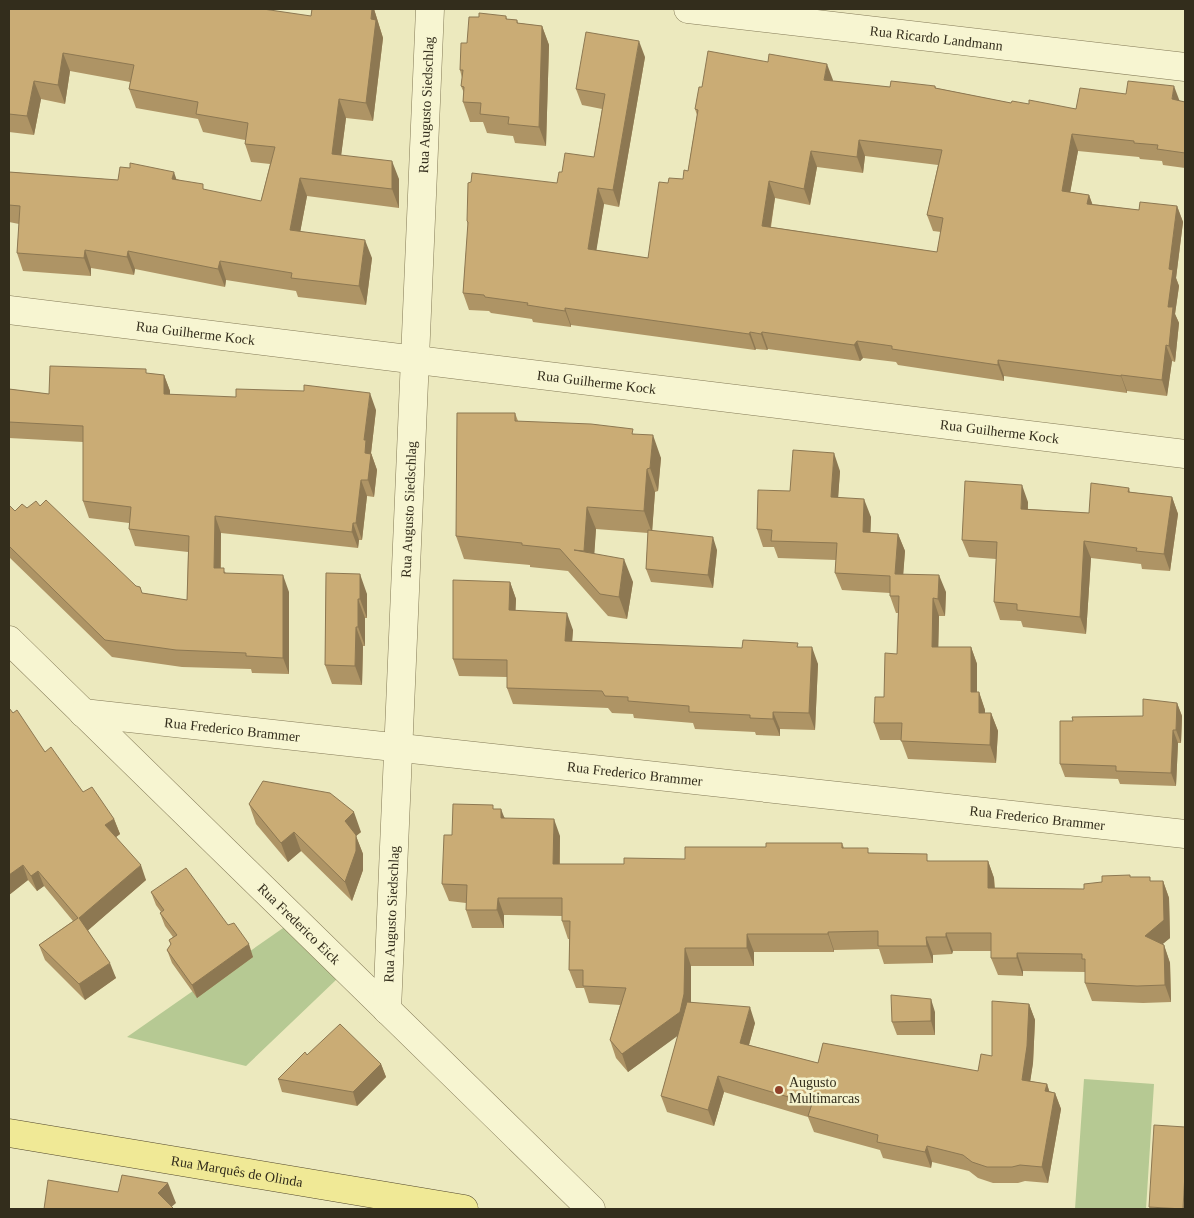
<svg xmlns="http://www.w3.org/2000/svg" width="1194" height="1218" viewBox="0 0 1194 1218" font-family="Georgia,serif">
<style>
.green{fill:#b6c993}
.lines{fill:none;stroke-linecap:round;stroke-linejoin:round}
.minor-casing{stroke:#847a57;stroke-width:29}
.major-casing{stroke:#51462c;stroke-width:29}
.minor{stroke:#f7f5d1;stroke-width:28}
.major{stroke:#f0e996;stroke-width:28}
.wall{fill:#ae9465;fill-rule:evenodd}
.shaded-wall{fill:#8d7852}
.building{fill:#caac75;stroke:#8d7852;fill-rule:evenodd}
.poi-dot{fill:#914129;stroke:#f4f2cd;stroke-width:2}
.labels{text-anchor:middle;stroke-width:5;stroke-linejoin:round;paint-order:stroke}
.street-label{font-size:14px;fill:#332d1c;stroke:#f4f2cd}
.poi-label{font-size:14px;fill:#332d1c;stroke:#f4f2cd;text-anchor:start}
</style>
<rect width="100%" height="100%" fill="#ece9be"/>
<path class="green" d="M286 926 337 979 246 1066 127 1037Z
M1084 1079 1154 1084 1146 1209H1075Z"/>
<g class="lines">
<defs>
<g id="minor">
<path id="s1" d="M688 9 1185 67"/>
<path id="s2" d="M9 310 1185 454"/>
<path id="s3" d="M9 640 591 1209"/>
<path id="s4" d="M83 713 1185 834"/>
<path id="s5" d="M387 1010 430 9"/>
</g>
<g id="major">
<path id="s6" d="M9 1133 464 1209"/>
</g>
</defs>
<use href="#minor" class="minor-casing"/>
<use href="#major" class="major-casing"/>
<use href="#minor" class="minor"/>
<use href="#major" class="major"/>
</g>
<path class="wall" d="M9 9 311 16 312 9H374L383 38 373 121 346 118 341 155 399 179V208L307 196 300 232 372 258 366 305 298 297 296 291 226 280 225 287 135 269 134 275 91 268V276L23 271 17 253 19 224 9 222V172L118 180 177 179 205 190 261 201 270 164 251 162 245 144V140L203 132 198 119 136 108 129 89 130 82 70 71 65 104 41 99 34 135 9 132Z
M506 16 507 19 517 20 518 23 542 26 549 45 546 146 515 143 513 136 487 133 483 122H470L463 102 464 93 461 86 462 78 460 70 467 43 479 17Z
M645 57 619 207 604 204 596 250 648 258 668 183 683 179 688 171 697 115 695 109 833 80 832 81 890 87 935 86 936 88 1011 103 1029 104 1076 109 1126 94 1185 102V168L1163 165 1162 161 1140 159 1139 157 1078 151 1070 192 1089 195 1092 204 1139 210 1177 206 1183 222 1176 278 1179 286 1175 314 1179 323 1175 362 1172 361 1167 396 1127 391V393L1004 376V381L898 365 896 362 863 358 860 361 768 349 767 350 756 349 755 350 571 325V327L533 322 532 319 491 313 489 311 469 310 463 293 468 225 467 221 557 183 562 172 594 157 602 109 582 105 576 89ZM865 156 938 165 927 215 933 231 941 232 937 252 771 227 775 198 810 205 817 167 863 173Z
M148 374 164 375 170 391V394L376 410 371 453 377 470 374 497 367 496 362 540H359L358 548 221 533V568L226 573 289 592V674L252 673 251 669 182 667 112 657 9 557V505L15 511 40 506 142 593 187 600 188 552 135 546 129 529V523L89 518 83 501V442L9 438V389L49 394Z
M515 413 518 421 635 434 661 458 658 491 655 492 652 531 717 550 713 588 651 582 646 569 648 533 596 529 594 553 633 582 627 619 608 616 568 571 530 567V565L464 559 456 536Z
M840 471 838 497 871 517 870 532 898 534 905 551 903 574 946 592 945 616H939L938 647H971L977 664V692H979L985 710V713H991L998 731 996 763 908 759 901 740H880L874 723 884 697 897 654 898 613H896L890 596V593L842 590 835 573 836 560 778 558 774 547H763L757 529 790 491Z
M1129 488 1130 492 1172 497 1178 514 1170 571 1142 569 1141 564 1091 558 1086 634 1023 627 1021 621 1000 620 994 602 996 559 969 557 962 540 1028 502V509L1089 513Z
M326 573 367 594V618H365V646H363L362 685 332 684 325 665Z
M510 582 516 599 515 611 573 630 572 641 742 648 799 647 818 664 815 730 780 729V736L756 735 755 732 695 729 693 723 634 718 633 714 612 713 608 708 513 704 507 688V677L459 676 453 659Z
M1177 703 1182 716 1181 743H1178L1176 786 1120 784 1118 779 1065 777 1060 764 1073 721 1143 716Z
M9 708 13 713 45 752 83 792 114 819 120 834 116 837 146 880 88 930 116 978 85 1000 45 960 39 945 73 921 44 886 37 891 28 880 9 895Z
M249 804 361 832 356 836 363 854V870L352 901 301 851 288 862 256 824Z
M495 809 505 818 560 836V864H624L685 859 766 847 842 843 844 848 870 853 930 861H988L994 878 995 888 1084 889 1102 882 1131 877 1151 881H1163L1169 898 1170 938 1162 944 1164 945 1170 963 1171 1002 1143 1003 1092 1001 1085 983V972L1023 971V976L998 975 991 958V951H953L952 954 933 955V963L884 964 879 949 834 950V952H754V966H691V1002L755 1023 749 1045 818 1063 978 1071 992 1056 1029 1004 1035 1020 1033 1063 1030 1081 1047 1084 1049 1091 1055 1093 1061 1109 1048 1183 1025 1181 1018 1183H993L978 1178 969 1171 932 1162 931 1168 883 1158 880 1150 814 1132 808 1117 724 1092 714 1126 667 1112 661 1096 678 1035 628 1072 616 1058 610 1040 620 1005 589 1003 584 988H576L569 970V939H568L562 921V916L504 915V928H472L466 910V903L449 901 442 884 452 835Z
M151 892 228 925 253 957 197 998 172 963 167 950 171 945 169 940 173 937 165 926 160 913 161 912 156 905Z
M935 1012V1035H897L892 1022Z
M307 1055 381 1064 386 1077 357 1106 282 1092 278 1079Z
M1149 1207 1185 1209H1150Z"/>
<path class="shaded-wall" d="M372 9H374L383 38 373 121 366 103Z
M542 26 549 45 546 146 539 127Z
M639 41 645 57 619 207 613 190Z
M63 53 70 71 65 104 58 85Z
M827 64 833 80 830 96 824 80Z
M34 81 41 99 34 135 27 116Z
M1174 86 1180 102 1172 99Z
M339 99 346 118 339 172 332 154Z
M1072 134 1078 151 1068 204 1062 191Z
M859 140 865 156 863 173 857 157Z
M811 151 817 167 810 205 804 189Z
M392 161 399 179V208L392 189Z
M174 172 180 190 172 179Z
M300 178 307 196 297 249 290 230Z
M769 181 775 198 768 242 762 226Z
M598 188 604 204 594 265 588 249Z
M1089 195 1095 211 1087 204Z
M1177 206 1183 222 1176 278 1179 286 1175 314 1179 323 1175 362 1169 346 1168 307 1169 269Z
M365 240 372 258 366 305 359 286Z
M85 250 91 268V276L84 258Z
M128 251 135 269 134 275 127 257Z
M220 261 226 280 225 287 218 269Z
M565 308 571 325V327L565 311Z
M750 332 756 349 755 350 749 334Z
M762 332 768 349 767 350 761 334Z
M857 341 863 358 860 361 854 345Z
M1166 345 1172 361 1167 396 1162 380Z
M998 360 1004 376V381L998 365Z
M164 375 170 391V411L164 394Z
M1121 375 1127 391V393L1121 376Z
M370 393 376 410 371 453 377 470 374 497 368 480 364 440Z
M653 435 661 458 658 491 650 468Z
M834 453 840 471 837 514 831 497Z
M647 469 655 492 652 533 644 511Z
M361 480 367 496 362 540 356 523Z
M1022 485 1028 502 1027 526 1021 509Z
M1172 497 1178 514 1170 571 1164 554Z
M864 499 871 517 870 549 863 532Z
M587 507 596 529 593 574 584 551Z
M215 516 221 533 220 584 214 568Z
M353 523 359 540 358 548 352 532Z
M898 534 905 551 902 591 895 574Z
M713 537 717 550 713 588 708 575Z
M1084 541 1091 558 1086 634 1080 617Z
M624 559 633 582 627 619 619 597Z
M360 574 367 594V618L360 599Z
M283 575 289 592V674L283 658Z
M939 575 946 592 945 616 938 599Z
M510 582 516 599 515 627 509 610Z
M933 598 939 616 938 664 932 647Z
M358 599 365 618V646L358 627Z
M567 613 573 630 571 657 565 641Z
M356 627 363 646 362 685 355 666Z
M812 647 818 664 815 730 809 713Z
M971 647 977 664V710L971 692Z
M979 692 985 710V730L979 713Z
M1177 703 1182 716 1181 743 1176 730Z
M773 712 780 729V736L773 719Z
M991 713 998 731 996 763 990 745Z
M1173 730 1178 743 1176 786 1171 773Z
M501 809 508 827 501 818Z
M354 812 361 832 356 836 363 854V870L352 901 345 882V821Z
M114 819 120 834 111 841 105 825Z
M554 819 560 836 559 881 553 864Z
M294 832 301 851 288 862 281 843Z
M988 861 994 878 995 906 988 888Z
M23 865 28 880 9 895V875Z
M141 865 146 880 85 933 79 918Z
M38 871 44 886 37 891 31 876Z
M1163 881 1169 898 1170 938 1152 953 1145 936Z
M498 898 504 915V928L497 910Z
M828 932 834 950V952L828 934Z
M946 933 953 951 952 954 946 937Z
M747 934 754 952V966L747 948Z
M926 937 933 955V963L927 946Z
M249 944 253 957 197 998 192 985Z
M1164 945 1170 963 1171 1002 1165 985Z
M685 948 691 966V1012L687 1029 628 1072 622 1054Z
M1017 953 1023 971V976L1017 958Z
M110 963 116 978 85 1000 79 984Z
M931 999 935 1012V1035L931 1021Z
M1029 1004 1035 1020 1033 1063 1028 1096 1022 1080Z
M750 1007 755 1023 745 1059 740 1043Z
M381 1064 386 1077 357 1106 353 1092Z
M718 1076 724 1092 714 1126 708 1110Z
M1047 1084 1052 1100 1045 1091Z
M1055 1093 1061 1109 1048 1183 1042 1167Z
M927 1146 932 1162 931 1168 925 1152Z
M1185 1173V1209H1183Z
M168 1183 176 1203 169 1209 158 1193Z"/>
<path class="building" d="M9 9H263L311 16 312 9H372L371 19 376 20 366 103 339 99 332 154 392 161V189L300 178 290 230 365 240 359 286 291 278 292 273 220 261 218 269 128 251 127 257 85 250 84 258 17 253 20 206 9 205V172L118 180 120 167 130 168V163L174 172 172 179 203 184V189L261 201 275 147 245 144 248 123 196 114 198 102 129 89 134 65 63 53 58 85 34 81 27 116 9 114Z
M479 13 506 16V19L517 20V23L542 26 539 127 508 124 509 117 480 114 481 103 463 102 464 87 461 86 463 70H460L461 43H467L469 17H479Z
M586 32 639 41 613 190 598 188 588 249 648 258 659 182 668 183 669 178 683 179 684 170 688 171 698 110 695 109 699 87H702L708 51 768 62 769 54 827 64 824 80 890 87 891 81 935 86V88L1011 103 1012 101 1029 104V100L1076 109 1080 88 1126 94 1128 81 1174 86 1172 99 1185 102V153L1157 149 1158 145 1134 143V141L1072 134 1062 191 1089 195 1087 204 1139 210 1140 202 1177 206 1169 269 1173 270 1168 307H1173L1169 346 1166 345 1162 380 1121 375V376L998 360V365L892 349V346L857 341 854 345 762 332 761 334 750 332 749 334 565 308V311L527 305 528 303 485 297 484 295 463 293 468 222 467 221 468 183 471 182 472 173 557 183 559 172H562L565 153 594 157 605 94 576 89ZM859 140 942 150 927 215 943 218 937 252 762 226 769 181 804 189 811 151 857 157Z
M50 366 146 369V373L164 375V394L236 397V389L304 391V385L370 393 364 440H366L365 453 371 454 368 480H361L356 523H353L352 532 215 516 214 568H224V573L283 575V658L246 656V653L176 650 105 640 9 546V505L15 511 22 504 27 508 36 501 40 506 46 500 136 586 140 587 142 593 187 600 189 536 129 529 131 507 83 501V426L9 422V389L49 394Z
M457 413H515V421L591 424 633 429 632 434 653 435 650 468 647 469 644 511 587 507 584 551 574 550 624 559 619 597 600 594 560 549 522 545V543L456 536Z
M793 450 834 453 831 497 864 499 863 532 898 534 895 574 939 575 938 599 933 598 932 647H971V692H979V713H991L990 745 901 741 902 723H874L875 697H884L885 653 897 654 899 596H890V576L835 573 837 543 771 541 772 530 757 529 758 490 790 491Z
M965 481 1022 485 1021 509 1089 513 1091 483 1129 488 1128 492 1172 497 1164 554 1136 551 1137 548 1084 541 1080 617 1017 610V604L994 602 997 542 962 540Z
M648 530 713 537 708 575 646 569Z
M326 573 360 574V599H358V627H356L355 666 325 665Z
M453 580 510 582 509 610 567 613 565 641 742 648 743 640 798 643 797 647H812L809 713 773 712V719L750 718V715L689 712V706L628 701V697L605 696 602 691 507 688V660L453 659Z
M1143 699 1177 703 1176 730H1173L1171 773 1116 771V766L1060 764V721H1073L1072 717 1143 716Z
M9 708 13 713 17 710 45 752 51 747 83 792 92 787 114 819 105 825 141 865 79 918 110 963 79 984 39 945 78 918 38 871 31 876 23 865 9 875Z
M263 781 330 793 354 812 345 821 356 835V851L345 882 294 832 281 843 249 804Z
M453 804 493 805V809H501V818L554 819 553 864H624V858L685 859V847H766V843H842V848H868V853L927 854V861H988V888L1084 889V884L1102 882V876L1130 875V877H1150V881H1163L1164 920 1145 936 1164 945 1165 985 1137 986 1085 983V959H1082V954L1017 953V958H991V933H946V937H926L927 946H878V931L828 932V934H747V948H685L684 994 680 1012 622 1054 610 1040 626 988 583 986V970H569L570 921H562V898H498L497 910H466L467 885 442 884 444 835H452Z
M186 868 228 925 234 923 249 944 192 985 167 950 171 944 169 940 177 935 160 913 164 910 151 892Z
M891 995 931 999V1021L892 1022Z
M992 1001 1029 1004 1027 1046 1022 1080 1047 1084 1045 1091 1055 1093 1042 1167 1020 1165 1012 1167H987L972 1162 963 1155 927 1146 925 1152 877 1142 878 1135 808 1116 812 1104 718 1076 708 1110 661 1096 687 1002 750 1007 740 1043 818 1063 823 1043 978 1071 981 1054 992 1056Z
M340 1024 381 1064 353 1092 278 1079 305 1052 307 1055Z
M1154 1125 1185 1127V1173L1183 1209 1149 1207Z
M122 1175 168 1183 158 1193 174 1209H44L48 1180 118 1192Z"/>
<circle class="poi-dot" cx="779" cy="1090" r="5"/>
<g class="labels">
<g class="street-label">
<text dy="5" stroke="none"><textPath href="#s1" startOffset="250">Rua Ricardo Landmann</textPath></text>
<text dy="5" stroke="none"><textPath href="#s5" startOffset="906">Rua Augusto Siedschlag</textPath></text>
<text dy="5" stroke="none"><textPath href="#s2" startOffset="188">Rua Guilherme Kock</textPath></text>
<text dy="5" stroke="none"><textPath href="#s2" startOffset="592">Rua Guilherme Kock</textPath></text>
<text dy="5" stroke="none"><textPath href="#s2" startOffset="998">Rua Guilherme Kock</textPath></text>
<text dy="5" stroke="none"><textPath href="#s5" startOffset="501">Rua Augusto Siedschlag</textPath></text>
<text dy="5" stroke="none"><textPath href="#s4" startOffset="150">Rua Frederico Brammer</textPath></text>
<text dy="5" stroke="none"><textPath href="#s4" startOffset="555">Rua Frederico Brammer</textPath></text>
<text dy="5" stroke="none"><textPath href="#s4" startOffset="960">Rua Frederico Brammer</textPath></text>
<text dy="5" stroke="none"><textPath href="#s5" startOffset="96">Rua Augusto Siedschlag</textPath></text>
<text dy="5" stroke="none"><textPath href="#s3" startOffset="406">Rua Frederico Eick</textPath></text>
<text dy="5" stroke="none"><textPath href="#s6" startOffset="231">Rua Marquês de Olinda</textPath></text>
</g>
<g class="poi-label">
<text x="789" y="1087">Augusto<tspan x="789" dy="16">Multimarcas</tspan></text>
</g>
</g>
<rect width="1194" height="1218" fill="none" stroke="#332d1c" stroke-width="20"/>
</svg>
